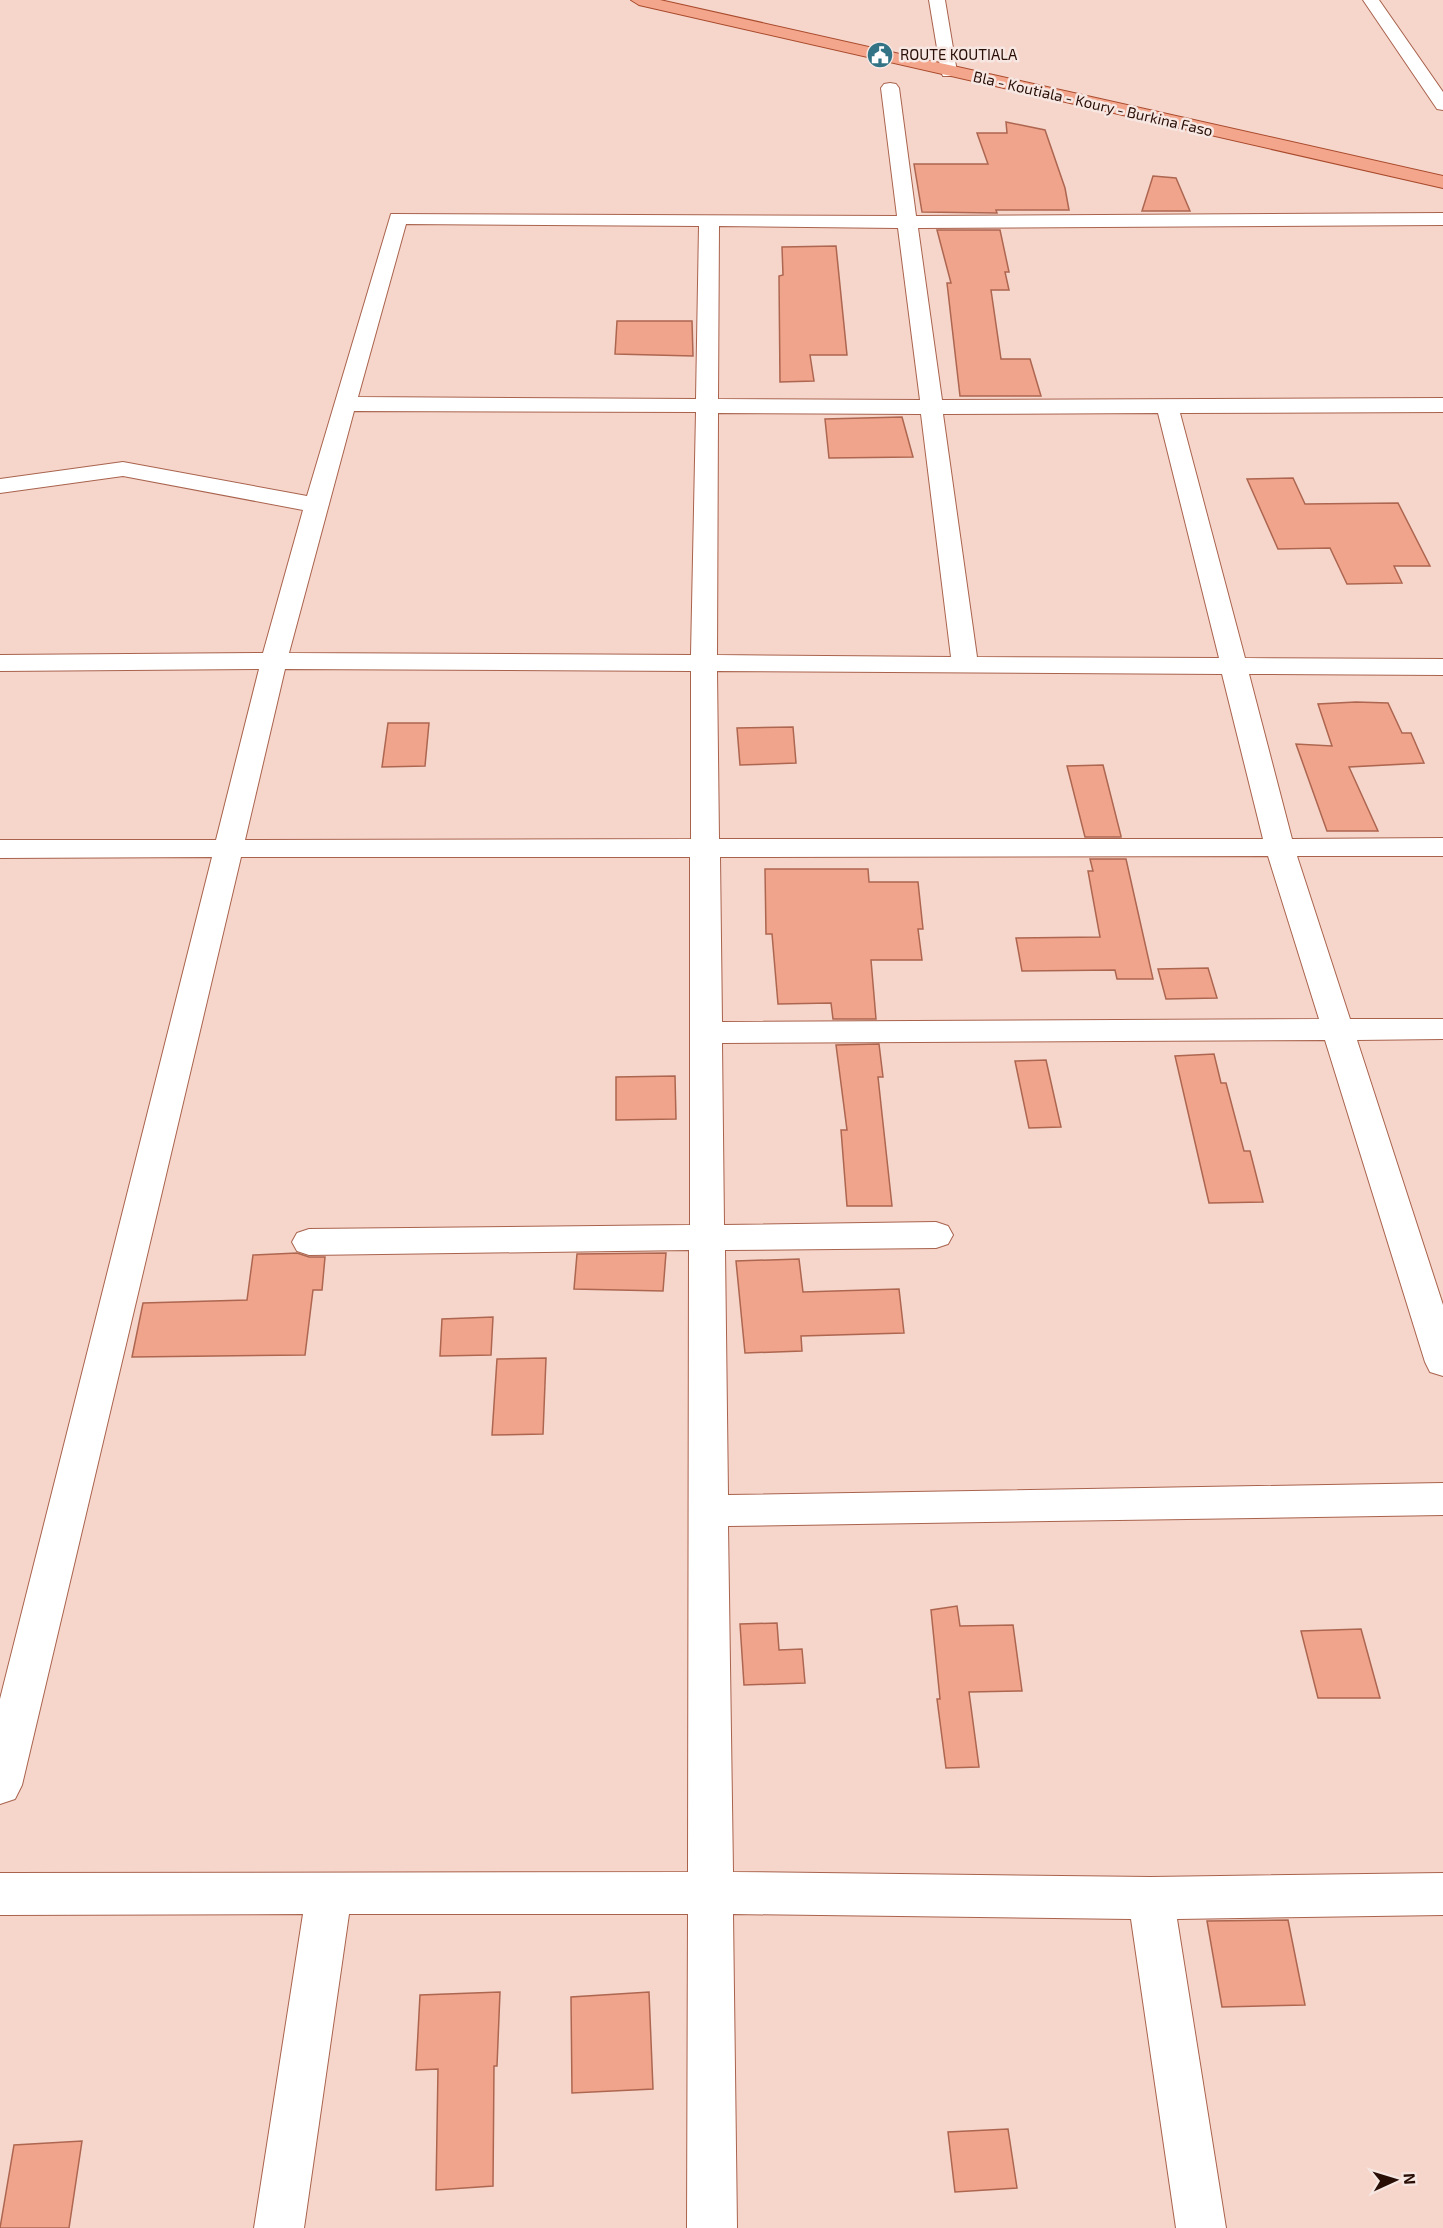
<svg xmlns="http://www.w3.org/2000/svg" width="1443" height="2228" viewBox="0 0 1443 2228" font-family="'Exo 2',sans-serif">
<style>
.building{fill:#f1a48c;stroke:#ad6650;stroke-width:1.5}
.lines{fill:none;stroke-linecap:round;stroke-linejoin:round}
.minor-casing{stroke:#a9634d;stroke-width:2}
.major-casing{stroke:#a84a2c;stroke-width:2}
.minor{fill:#fff;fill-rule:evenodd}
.major{fill:#f4a68d;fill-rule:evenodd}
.labels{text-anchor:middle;stroke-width:5;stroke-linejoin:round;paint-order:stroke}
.far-poi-label{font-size:15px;fill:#290e06;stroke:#f7e7e2;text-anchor:start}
.far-street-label{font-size:15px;fill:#290e06;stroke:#f7e7e2}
</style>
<rect width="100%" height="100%" fill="#f6d5cb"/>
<path class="building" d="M1006 122 1045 130 1065 188 1069 210H996L997 213 922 212 914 164H988L977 133H1007Z
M1153 176 1176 178 1190 211H1142Z
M937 230H1000L1009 272H1005L1009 290H991L1001 359H1030L1041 396H960L947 283H951Z
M836 246 847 355H810L814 381 780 382 779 276 783 275 782 247Z
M617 321H692L693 356 615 354Z
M902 417 913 457 829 458 825 419Z
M1293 478 1305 504 1398 503 1430 566H1394L1402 583 1347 584 1330 548 1278 549 1247 479Z
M1356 702 1388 703 1402 733H1411L1424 763 1349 767 1378 831H1327L1296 744 1332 746 1318 704Z
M388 723H429L425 766 382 767Z
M793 727 796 763 740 765 737 728Z
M1103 765 1121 836V837H1085L1067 766Z
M1090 859H1126L1153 979H1117L1115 970 1022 971 1016 938 1100 937 1088 871H1093Z
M765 869H868L869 882H918L923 929H918L922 960H871L876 1019H833L831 1003 778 1004 772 934H766Z
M1208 968 1217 998 1166 999 1158 969Z
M879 1044 883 1077H878L892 1206H847L841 1130H847L836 1045Z
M1214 1054 1221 1083H1226L1244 1151H1250L1263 1202 1209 1203 1175 1056Z
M1046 1060 1061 1127 1029 1128 1015 1061Z
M675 1076 676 1119 616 1120V1077Z
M297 1253 309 1257H325L322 1290H313L305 1355 132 1357 143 1303 247 1300 253 1255Z
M666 1253 663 1291 574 1289 577 1254Z
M799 1259 803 1292 899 1289 904 1333 801 1336 802 1351 745 1353 736 1261Z
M493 1317 491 1355 440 1356 442 1319Z
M546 1358 543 1434 492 1435 497 1359Z
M957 1606 960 1626 1013 1625 1022 1691 969 1692 979 1767 946 1768 937 1699H940L931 1610Z
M777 1623 779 1650 802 1649 805 1683 744 1685 740 1624Z
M1361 1629 1380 1698H1318L1301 1631Z
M1288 1920 1305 2005 1222 2007 1207 1921Z
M500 1992 497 2066H494L493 2186 436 2190 438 2069 416 2070 420 1995Z
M649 1992 653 2089 572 2093 571 1997Z
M1008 2129 1017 2188 955 2192 948 2132Z
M82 2141 69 2228H0L14 2145Z"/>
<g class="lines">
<defs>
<path id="minor" d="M929 0H945L957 72 955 76H943L941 72Z
M1363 0H1379L1443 92V110L1437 109Z
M890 83 896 84 899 88 916 216 1443 213V225L918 228 942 400 1443 398V412L1180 413 1245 658 1443 659V675L1249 674 1292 839 1443 838V856H1297L1350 1019H1443V1039L1357 1040 1443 1305V1376L1430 1372 1425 1362 1325 1040 722 1043 724 1225 936 1222 948 1226 953 1235 948 1244 936 1248 725 1250 728 1495 1443 1483V1515L728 1526 733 1872 1151 1877 1443 1873V1915L1177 1919 1226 2228H1176L1131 1919 733 1914 737 2228H687L688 1914H349L304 2228H254L303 1914 0 1915V1873L688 1872 689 1250 309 1255 297 1251 292 1242 297 1233 309 1229 690 1225V857H241L22 1785 15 1799 0 1804V1699L212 857 0 858V840H216L259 669 0 671V655L263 653 303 510 123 476 0 493V479L123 462 307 496 391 214 897 216 881 88 884 84ZM406 224 699 226 696 399 358 397ZM719 226 898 228 920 400 718 399ZM354 411 696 412 691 655 289 653ZM718 413 921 414 951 657 717 655ZM1158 413 1219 658 977 657 943 414ZM285 669 691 671V839L245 840ZM717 671 1222 674 1263 839H719ZM1268 856 1319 1019 722 1022 720 857Z"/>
<path id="major" d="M631 0H660L1443 176V188L639 5Z"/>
</defs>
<use href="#minor" class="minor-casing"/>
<use href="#major" class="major-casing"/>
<use href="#minor" class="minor"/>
<use href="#major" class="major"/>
</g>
<defs>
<symbol id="civic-disc" viewBox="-11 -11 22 22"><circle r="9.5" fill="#327486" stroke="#f7e7e2"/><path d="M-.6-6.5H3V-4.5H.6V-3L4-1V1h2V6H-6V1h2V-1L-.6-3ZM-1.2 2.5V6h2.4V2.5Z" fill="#fff"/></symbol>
</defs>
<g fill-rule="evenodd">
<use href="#civic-disc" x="865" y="40" width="30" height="30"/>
</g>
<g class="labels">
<g class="far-poi-label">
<text x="900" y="60">ROUTE KOUTIALA</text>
</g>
<g class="far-street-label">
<text transform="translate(1093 104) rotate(13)" y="5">Bla - Koutiala - Koury - Burkina Faso</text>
</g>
</g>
<g transform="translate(1395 2180) rotate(86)" stroke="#f7e7e2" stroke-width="4.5" paint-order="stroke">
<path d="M0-4.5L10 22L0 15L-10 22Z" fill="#290e06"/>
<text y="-9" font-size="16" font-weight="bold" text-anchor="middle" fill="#290e06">N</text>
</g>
</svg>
